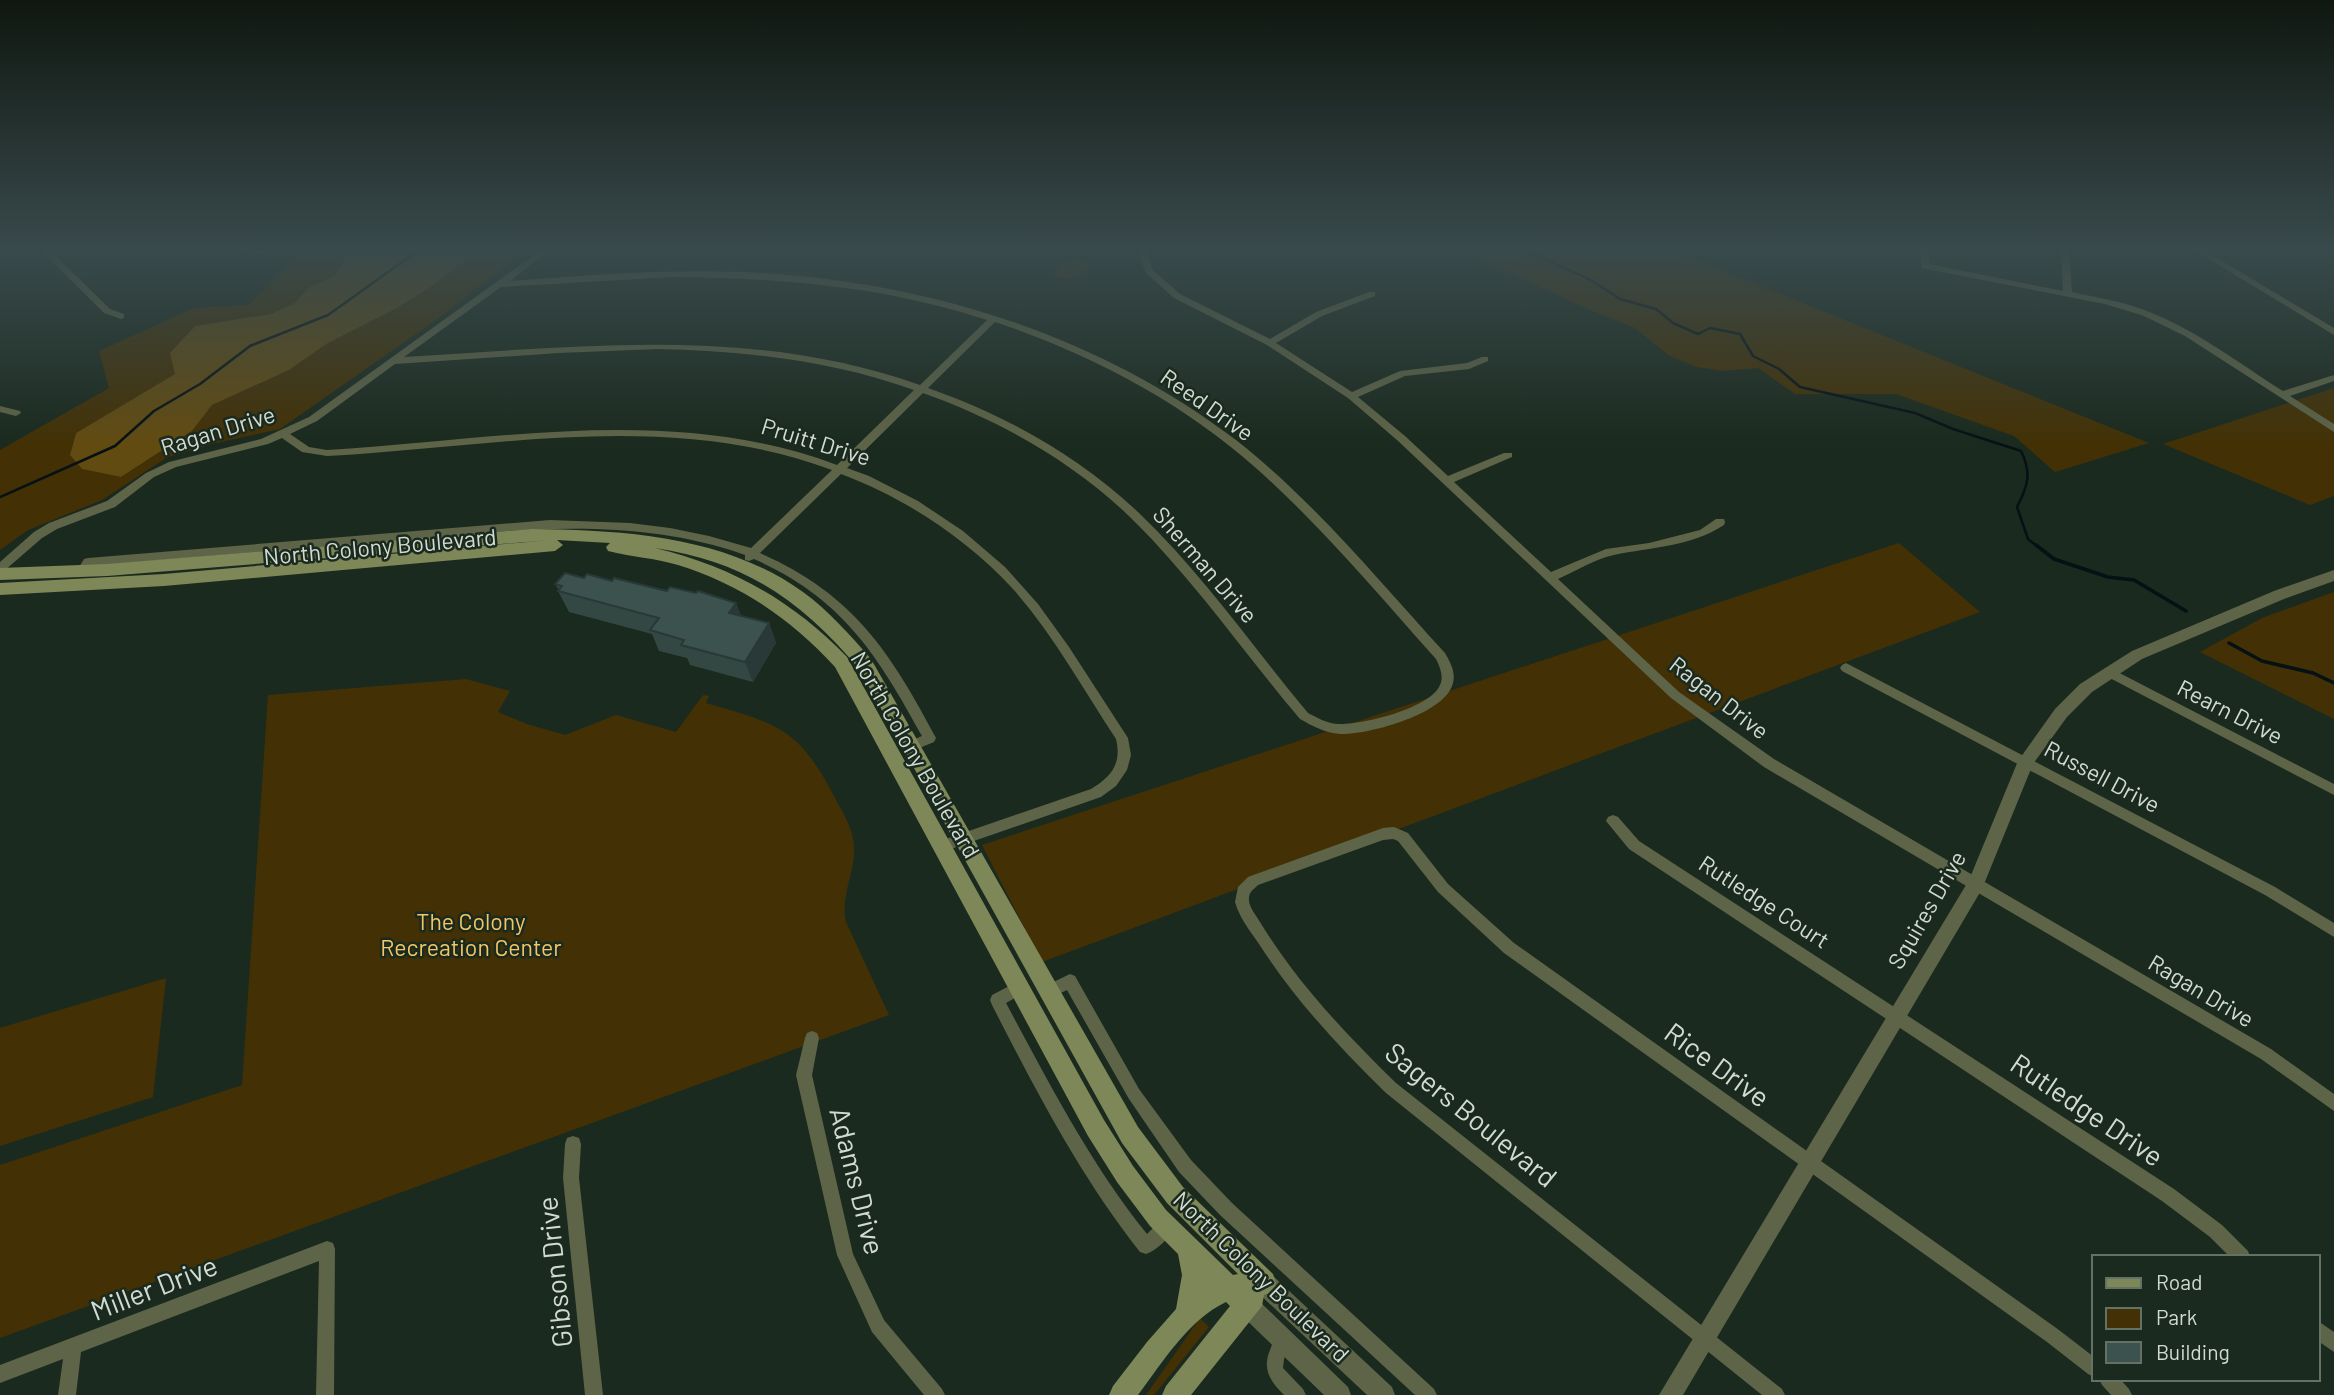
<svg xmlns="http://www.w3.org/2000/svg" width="2334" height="1395" viewBox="0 0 2334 1395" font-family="Barlow,sans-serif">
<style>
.green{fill:#433105}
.forest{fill:#624b11}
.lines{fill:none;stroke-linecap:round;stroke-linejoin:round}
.stream-far1{stroke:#051114;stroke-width:2.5}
.stream{stroke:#051114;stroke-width:3.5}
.minor{fill:#5e6447;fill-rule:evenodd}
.tertiary{fill:#5e6447;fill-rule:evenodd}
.secondary{fill:#7e8758;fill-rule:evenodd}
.wall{fill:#334743}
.shaded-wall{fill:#293937}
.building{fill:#3b524e;stroke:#293937;stroke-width:2}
.labels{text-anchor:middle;stroke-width:5;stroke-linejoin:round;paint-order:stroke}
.street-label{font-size:23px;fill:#d2dbd3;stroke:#1b2a1e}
.park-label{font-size:23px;fill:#f3c663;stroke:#1b2a1e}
.near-street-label{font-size:28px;fill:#d2dbd3;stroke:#1b2a1e}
</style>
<rect width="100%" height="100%" fill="#1b2a1e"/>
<path class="green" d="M302 250H357L347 254 335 276 308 288 295 303 271 314 195 326 176 374 76 433 70 455 82 469 121 477 192 431 212 405 289 370 328 343 399 307 432 286 479 250H527L436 320 280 429 212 444 166 458 102 500 28 530 0 550V450L109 388 99 351 194 308 249 305Z
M1462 250H1672L2149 443 2055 472 2014 436 1896 394H1795L1758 368 1723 371 1696 367 1668 355 1635 328 1585 308Z
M1072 257 1092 266C1080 275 1069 283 1054 276L1058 267Z
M2334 388V496L2310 505 2163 444Z
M1899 543 1980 612 1042 962 982 845Z
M2334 592V719L2200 652 2262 618Z
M466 679 510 691 498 712 527 724 565 735 616 715 676 732 703 695 709 696 706 703C778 724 799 728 835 798 843 813 854 830 854 848 855 874 840 896 846 922L889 1015 0 1338V1165L242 1085 268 695Z
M166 978 153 1097 0 1146V1028Z
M1200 1318 1209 1327 1154 1395H1146Z"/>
<path class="forest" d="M357 250H479L432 286 399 307 328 343 289 370 212 405 192 431 121 477 82 469 70 455 76 433 175 374 170 353 195 326 271 314 295 303 308 288 335 276 347 254Z"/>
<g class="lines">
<path class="stream-far1" d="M1525 250 1591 280 1620 299 1656 309 1673 323 1698 334 1710 328 1740 334 1753 356 1779 369 1800 387 1915 413 1953 429 2021 451C2032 473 2028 486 2017 507L2028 539 2038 547
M0 497 115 446 154 411 200 384 250 346 328 315 419 250"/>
<path class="stream" d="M2036 545 2054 559 2108 577 2134 580 2186 611
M2229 643 2262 661 2313 673 2334 683"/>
<path class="minor" d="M41 250H50L110 309 124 314V318L121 319 104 313Z
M239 250H263L266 252C260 256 244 254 239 250Z
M541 250H550L510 281C588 275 666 269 744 272 919 279 1096 333 1236 440 1314 501 1378 580 1445 653 1450 662 1456 672 1453 683 1446 714 1368 735 1340 734 1326 733 1312 726 1300 719 1244 653 1194 580 1132 519 1074 462 999 420 923 393L847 468 869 476 918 501 963 531 1005 567 1038 604 1069 647 1128 738 1131 755 1127 770 1116 786 1101 797 942 852 937 850 935 846 937 842 1091 789C1111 777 1122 764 1116 739 1083 689 1053 634 1013 589 966 538 905 498 841 474L760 553C853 594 890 651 936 738L934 742 912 751 908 750 906 746 908 742 922 736C877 654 842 598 754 559L749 561 745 560V555C629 514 507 531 388 541 289 549 190 558 91 566L86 575 82 576 76 572 84 559 88 558 550 520 630 523 670 528 709 536 751 548 832 470C669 409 495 447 327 456L302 452 282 438 268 444 176 467 154 477 115 507 57 529 42 538 4 571 0 572V562L34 532 49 523 107 501 146 473 169 462 261 439 309 417ZM672 277C779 278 885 286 987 320L920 385C749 325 580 347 404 357L501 287ZM995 322C1090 354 1182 402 1257 469 1322 527 1378 594 1436 659 1440 667 1444 677 1440 685 1431 708 1362 725 1339 724 1328 724 1318 718 1308 713 1252 646 1202 573 1139 513 1079 456 1005 415 928 388ZM658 349C745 351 831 360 914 390L837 465C672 403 498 440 327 450L309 447 290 434 317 421 395 364 559 353Z
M1137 250H1145L1153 270 1180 294 1270 339 1316 312 1369 292H1375V296L1322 316 1276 343 1352 392 1400 371 1467 363 1482 357H1488V361L1469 369 1405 376 1358 397 1405 436 1448 476 1504 453H1512V457L1454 482 1551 572 1606 549 1649 543 1700 530 1716 519H1724L1725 522 1724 525C1691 547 1651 547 1614 555 1595 559 1576 571 1558 579L1679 692 1774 759 2271 1049 2334 1094V1111L2261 1059 1764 767 1671 698 1397 440 1348 398 1267 345 1174 298 1146 273Z
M1921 250H1929V264L2063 291 2061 250H2069L2072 292C2099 298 2127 302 2152 313 2199 332 2240 364 2283 391L2334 375V381L2290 396 2334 424V432L2185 336 2144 316 2105 304 1921 268Z
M2194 250H2204L2334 328V335Z
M0 406 20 411 21 413 16 416 0 412Z
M1846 663 2275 887 2334 923V937L2265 895 1842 671 1840 668 1842 665Z
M2108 667 2334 784V795L2104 675 2102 672Z
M1613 815 1618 817 1639 841 2174 1189 2222 1225 2248 1251 2250 1257H2230L2210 1237 2162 1201 1629 849 1606 821 1608 817Z
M1394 827 1408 833 1448 884 1514 943 2059 1330 2094 1357V1377L2088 1374 2047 1342 1504 953 1438 892 1398 841 1393 839 1383 840 1258 885C1254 889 1249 892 1249 898 1248 906 1256 915 1260 922 1297 983 1346 1034 1396 1083L1782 1389 1785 1395H1762L1386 1093C1339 1047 1295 1000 1259 944 1250 931 1239 917 1235 902L1238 887 1248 877 1383 828Z
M1070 974 1075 976 1139 1089 1191 1160 1232 1203 1434 1389 1437 1395H1415L1220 1215 1179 1172 1129 1099 1067 990 1048 999 1043 997 1041 992 1043 987Z
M1019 981 1024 983 1026 988 1024 993 1006 1003C1049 1083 1090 1163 1147 1234L1160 1221 1166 1219 1172 1221 1174 1227C1170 1238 1157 1250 1146 1254L1140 1252C1080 1176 1036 1091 992 1005L990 1000 992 995Z
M812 1031 817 1033 819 1038 812 1075 853 1254 884 1320 942 1389 945 1395H924L872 1332 837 1255 796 1075 805 1038 807 1033Z
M573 1136 579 1138 581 1144 579 1178 603 1395H585L563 1178 565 1144 567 1138Z
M327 1241 333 1243 335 1249 334 1395H316L319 1261 81 1352 76 1395H58L63 1359 0 1383V1365Z
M2318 1321 2334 1332V1352L2318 1341Z
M1284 1332 1290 1335 1293 1341 1284 1359 1283 1368 1303 1389 1306 1395H1284C1270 1381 1262 1369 1270 1350 1273 1342 1276 1336 1284 1332Z
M2099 1379H2120L2129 1389 2132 1395H2111L2102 1385Z"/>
<path class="tertiary" d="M2334 570V581L2284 599 2142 659 2092 692 2067 717 2033 764 1982 889 1683 1395H1659L1969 880 2018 761 2055 709 2080 684 2132 651 2274 591Z
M1264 1272 1272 1275 1392 1387 1395 1395H1367L1256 1291 1253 1283 1256 1275Z
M1247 1294 1255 1297 1348 1387 1351 1395H1324L1239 1313 1236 1305 1239 1297Z"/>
<path class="secondary" d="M532 529C624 530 725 536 803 592 829 611 850 635 871 659L1138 1127 1183 1187 1273 1274 1276 1283 1273 1292 1264 1295 1262 1306 1191 1395H1162L1166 1386 1230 1306 1226 1302C1188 1320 1163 1362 1138 1395H1109L1113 1386 1147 1342 1176 1309 1182 1275 1178 1254 1150 1226 1117 1182 1088 1136 835 667C791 619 740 584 678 565 655 558 631 557 608 551L606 547 610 543 557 540 563 545 555 551 164 586 0 595V583L164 574 551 540 107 576 0 580V568L107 564ZM655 548C746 562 801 600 859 669L1122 1143 1167 1203 1238 1274 1233 1275 1166 1210 1133 1166 1104 1120 847 657C793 601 731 566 655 548Z"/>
</g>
<path class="wall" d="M584 578 612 581 736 603 741 616 769 623 776 643 753 682 690 665 687 658 659 651 652 634 569 612 558 591 559 590 555 584Z"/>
<path class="shaded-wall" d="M736 603 744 624 729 613Z
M769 623 776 643 753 682 745 662Z"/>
<path class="building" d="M565 573 584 578 587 574 612 581 614 578 667 591 670 587 696 593 698 591 736 603 729 613 769 623 745 662 681 645 684 640 650 630 659 618 558 591 562 586 555 584Z"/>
<linearGradient id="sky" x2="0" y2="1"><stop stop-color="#0f1710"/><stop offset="0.56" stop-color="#394a4c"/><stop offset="1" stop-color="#394a4c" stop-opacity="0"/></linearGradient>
<rect width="2334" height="445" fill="url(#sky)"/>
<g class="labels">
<g class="street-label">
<text transform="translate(1207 405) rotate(35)" y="8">Reed Drive</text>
<text transform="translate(218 431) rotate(-17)" y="8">Ragan Drive</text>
<text transform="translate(816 442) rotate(17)" y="8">Pruitt Drive</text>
<text transform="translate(380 547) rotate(-5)" y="8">North Colony Boulevard</text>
<text transform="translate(1205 565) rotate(49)" y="8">Sherman Drive</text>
<text transform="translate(1719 698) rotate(38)" y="8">Ragan Drive</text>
<text transform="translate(2230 712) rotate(27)" y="8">Rearn Drive</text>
<text transform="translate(915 755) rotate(60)" y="8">North Colony Boulevard</text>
<text transform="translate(2102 777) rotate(28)" y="8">Russell Drive</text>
<text transform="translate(1764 902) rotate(33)" y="8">Rutledge Court</text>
<text transform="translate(1927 910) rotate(-60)" y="8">Squires Drive</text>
<text transform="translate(2201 991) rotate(31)" y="8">Ragan Drive</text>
<text transform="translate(1261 1277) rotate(44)" y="8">North Colony Boulevard</text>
</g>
<g class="park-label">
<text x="471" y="930">The Colony<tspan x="471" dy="26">Recreation Center</tspan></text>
</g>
<g class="near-street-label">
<text transform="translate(1717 1065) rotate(36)" y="10">Rice Drive</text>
<text transform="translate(2087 1110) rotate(34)" y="10">Rutledge Drive</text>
<text transform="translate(1471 1115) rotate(39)" y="10">Sagers Boulevard</text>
<text transform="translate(857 1181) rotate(76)" y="10">Adams Drive</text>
<text transform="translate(555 1272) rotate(-96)" y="10">Gibson Drive</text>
<text transform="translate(154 1288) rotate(-21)" y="10">Miller Drive</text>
</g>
</g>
<rect x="2092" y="1255" width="228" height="126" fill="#1b2a1e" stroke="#647166" stroke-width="2"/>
<rect x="2106" y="1278" width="35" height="10" fill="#7e8758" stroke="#647166" stroke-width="2"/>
<text x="2156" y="1290" font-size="21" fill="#d2dbd3">Road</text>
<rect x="2106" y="1308" width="35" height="21" fill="#433105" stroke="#647166" stroke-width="2"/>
<text x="2156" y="1325" font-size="21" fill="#d2dbd3">Park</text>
<rect x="2106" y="1342" width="35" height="21" fill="#3b524e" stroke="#647166" stroke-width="2"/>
<text x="2156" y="1360" font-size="21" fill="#d2dbd3">Building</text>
</svg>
